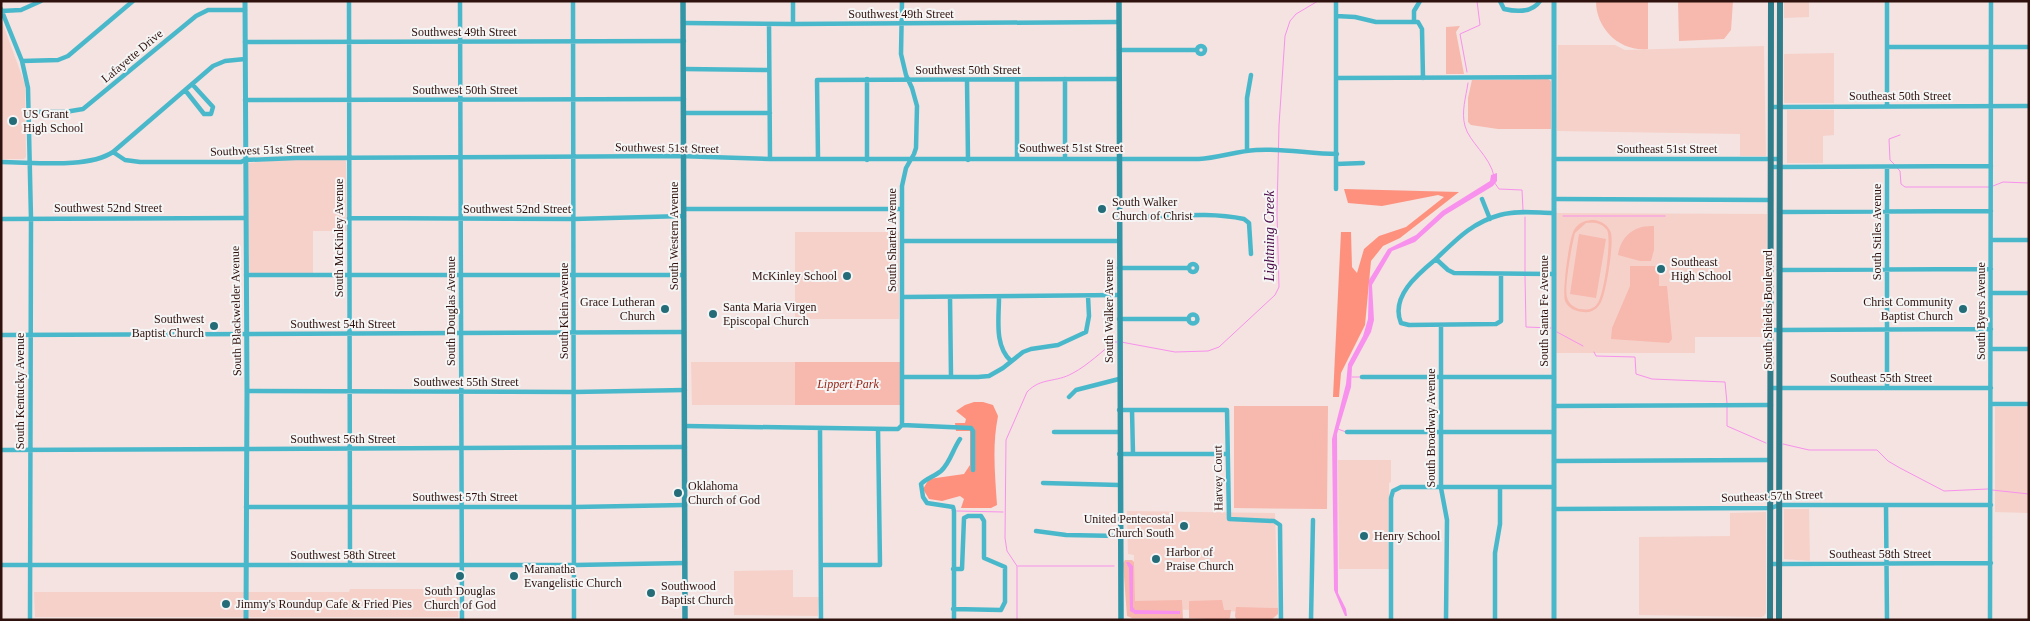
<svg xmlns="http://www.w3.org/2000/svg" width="2030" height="621" viewBox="0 0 2030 621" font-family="'Times New Roman',serif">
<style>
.built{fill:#f6d1ca}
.green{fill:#f7b8ad;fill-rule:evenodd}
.forest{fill:#fd917e}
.water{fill:#f891ed}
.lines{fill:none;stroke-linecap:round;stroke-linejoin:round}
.stream{stroke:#f891ed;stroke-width:1}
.minor{stroke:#4ab8cb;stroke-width:4.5}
.tertiary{stroke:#4ab8cb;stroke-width:5}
.secondary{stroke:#3296a7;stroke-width:5.5}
.primary{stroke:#2f7d8a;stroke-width:6}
.poi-dot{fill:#246c78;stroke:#f5f5f5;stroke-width:2}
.labels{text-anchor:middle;stroke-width:4;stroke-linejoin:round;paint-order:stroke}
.street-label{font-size:12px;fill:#2f120d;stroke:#f5f5f5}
.poi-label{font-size:12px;fill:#2f120d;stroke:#f5f5f5;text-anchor:start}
.park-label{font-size:12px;font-style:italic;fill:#961e0f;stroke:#f5f5f5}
.water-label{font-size:14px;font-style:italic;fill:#4a0946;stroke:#f5f5f5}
</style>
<rect width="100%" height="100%" fill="#f4e3e0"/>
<path class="built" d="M1784 1H1809V17L1784 18Z
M1 19 25 84 26 157 24 159H1Z
M1558 45H1615L1625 50 1764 46 1766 156H1740V134L1557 131Z
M1834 53V103H1784V54Z
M1787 110H1834V135L1823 136V163H1787Z
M288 159H344L346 161 347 231H313V273H251L249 272 247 166 249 163Z
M1556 213 1767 214 1766 337H1695V353H1556Z
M795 232H899V319H795Z
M691 362H795V405H692Z
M1995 407H2029V513L1995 512Z
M1338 460H1391V482L1389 483V569H1339Z
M1784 509H1809L1810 561 1784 559Z
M1127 511 1275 513 1278 613 1133 608 1134 555 1128 554Z
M1766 512V613L1764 616 1761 617 1639 615V537L1730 536V513Z
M793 570V597H819L818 616 734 615V571Z
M350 589H459L458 617H35L34 592H349Z"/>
<path class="green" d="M1596 1H1648V49C1620 52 1596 29 1596 1Z
M1678 1H1733L1731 30 1724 39 1679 41Z
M1460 26 1456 32 1464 74H1446V27Z
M1548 79 1551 81V129H1498L1471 125 1468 122V98L1472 80Z
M1594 220C1602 221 1609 226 1611 233 1614 243 1606 296 1600 304 1596 310 1590 313 1584 312 1576 312 1568 308 1565 301 1562 292 1569 238 1574 230 1579 222 1586 220 1594 220ZM1586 223C1594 222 1602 223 1607 230 1612 238 1604 297 1597 304 1593 310 1586 310 1580 309 1574 308 1568 303 1567 297 1564 288 1572 244 1575 233Z
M1654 226V250L1651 261H1640L1618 255C1621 236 1634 225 1654 226Z
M1579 234 1606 239 1596 298 1570 294Z
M1630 266H1659V286H1667L1672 339 1669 343 1611 339 1612 328 1630 286Z
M795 362H900V405H795Z
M1234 406H1328L1327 509 1234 508Z
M1125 560H1132L1134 562 1135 601 1182 600 1183 619 1132 618 1127 616 1123 563Z
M1222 600 1224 610H1231L1230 618 1227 620 1189 618V601Z
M1236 607 1275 608H1278V614L1272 619H1236L1235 616Z"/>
<path class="forest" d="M1344 189 1459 192 1400 238 1383 246 1371 261 1365 325 1341 373 1339 397H1333L1341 232H1351L1352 267 1357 273 1364 249 1379 236 1406 227 1444 197 1438 195 1382 206 1348 203Z
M974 402H983L993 405 998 416C992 446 995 475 997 505L991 508H961L964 499 960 496 942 501 929 499 923 489 929 479 964 474 970 465V431H956L955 423H965L966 419 956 411 965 405Z"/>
<path class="water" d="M1497 173V181L1493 186 1445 215 1415 242 1392 251 1372 285 1374 320 1371 332 1352 367 1351 387 1337 434 1338 593 1346 609 1347 616H1345L1334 590 1332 439 1346 384 1348 364 1363 336 1368 319 1369 280 1388 249 1416 235 1442 211 1490 181 1491 175Z
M1126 562H1129L1133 566V607L1135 610 1180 611V614H1135L1130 611 1129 568Z"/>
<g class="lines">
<path class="stream" d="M1467 72 1460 34 1480 25 1477 1
M1468 83C1466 97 1461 112 1465 126 1469 142 1490 156 1494 176
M1895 165 1890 160 1889 139 1900 135
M1897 168 1900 171 1901 184 1905 187H1989
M1494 182 1499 189 1522 190 1523 210
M1993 186 2003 182 2029 183
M1563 216H1665
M1525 272V217
M1525 276 1526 327 1551 328
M1557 332 1583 346
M1121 342 1175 352 1208 351 1219 347 1275 295 1279 287 1277 213 1279 125 1285 36 1290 21 1296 14 1318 1
M1594 352 1596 356 1635 357 1636 374 1652 379 1725 382 1727 403
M1352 377H1361
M1727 407V426L1766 443
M1338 429 1346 432
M1783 444 1809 450H1877L1888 461 1900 468 1944 491 1988 489
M1992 490 2029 494
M957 511 1003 512
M1018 566H1114
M1017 620V566L1007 551 1005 538 1006 440 1027 392C1041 377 1056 383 1073 373 1088 365 1101 352 1114 342H1117"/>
<path class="minor" d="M349 1 350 565
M460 1 462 620
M573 1 574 620
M793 1V24
M902 1 901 54 906 75 912 88 917 106 916 148 914 154 906 168 902 186V425
M1336 1V189
M1500 1 1504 9C1517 12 1532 13 1540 1
M1887 1V106
M1 9 22 61 28 88 31 219 30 620
M1 11 21 10 41 1
M1336 16 1355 17 1376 22H1414
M1414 22H1418L1422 29 1423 78
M1414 22V11L1420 1
M683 23 793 24 1119 22
M769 24 770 159
M245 42 684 41
M1197 50a4 4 0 1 1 8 0a4 4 0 1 1-8 0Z
M1887 47H2029
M1119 50H1197
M22 61 58 60 68 56 133 1
M684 69 769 70
M1337 78 1554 77
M1065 79V158
M967 80 968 160
M1017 80V159
M185 90 204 114H211L213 107 192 84
M245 100 684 99
M1771 107 2029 106
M29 112H65L83 109 196 16 208 10H245
M684 113H770
M1247 151V98L1251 75
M113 152 213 66 225 61 245 59
M818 159 817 80 1119 79
M1554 159H1779
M867 160V79
M1 162C33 162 87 169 113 152L125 160 140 162H241L245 160 296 158 678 156 770 159H1199C1218 158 1237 151 1256 150 1283 148 1310 154 1337 154
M1336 164 1363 163
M1771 167 1991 166
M1887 167V387
M1482 199 1490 219
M1554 199 1771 200
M684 209H902
M1779 212 1991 211
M1119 217C1160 219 1203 210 1244 219L1249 223 1251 254
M349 218 574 219 684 216
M1 219 245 218
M1991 240H2029
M902 241H1119
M1436 259 1448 270 1454 273 1554 274
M1189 268a4 4 0 1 1 8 0a4 4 0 1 1-8 0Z
M1119 268H1189
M1779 270 1991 269
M1501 274V321L1496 324 1409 325 1401 323C1390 297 1418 274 1435 260 1456 240 1471 223 1500 215 1517 210 1537 213 1554 213
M246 275H684
M1991 293H2029
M902 297 1119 295
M950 297 951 377
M999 297C999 318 994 346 1011 361
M1188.5 319a4.5 4.5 0 1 1 9 0a4.5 4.5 0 1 1-9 0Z
M1119 319H1189
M1441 325V488L1447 520 1446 620
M1771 330 1991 329
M1 335 684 332
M1991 349H2029
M902 377H978L989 376 1003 368 1023 352 1031 349 1058 345 1086 332 1089 316 1088 296
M1362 377H1554
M1771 388H1991
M247 391 574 392 685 390
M1069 397 1076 390 1119 379
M1991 404H2029
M1554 406 1771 405
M1119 410H1227L1229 519 1274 521 1280 525 1281 620
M1132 410 1133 454
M902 425 971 428 973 431V470
M685 426 893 429H898L902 425
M820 428 821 620
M1054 432H1119
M1347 432H1554
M1 450 685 447
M1119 454H1228
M1554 461 1770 460
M1043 483 1119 485
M1886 505 1887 620
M246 507H575L685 505
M1554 509 1771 508 1779 505H1991
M1036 531 1066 535 1119 536
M1770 564 1991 563
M1 565H575L685 563
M822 565H880L878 429
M953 569H962L964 518 968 516H981L984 521V558L1005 567V602L1001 610 953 609
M954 620V511L953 507 927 503 923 497 921 484C927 478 935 476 941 471 950 463 953 449 960 439
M1311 620 1313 520
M1391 620V498L1393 491 1401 487H1554
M1495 620V553L1500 524V488
M1990 620 1991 1"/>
<path class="tertiary" d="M245 1 247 391 246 620
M1554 1V620"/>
<path class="secondary" d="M683 1 685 620
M1119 1 1121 620"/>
<path class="primary" d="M1770 620 1771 1
M1779 620 1780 1"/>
</g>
<g class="poi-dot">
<circle cx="13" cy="121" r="5"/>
<circle cx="1102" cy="209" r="5"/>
<circle cx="1661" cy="269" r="5"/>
<circle cx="847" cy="276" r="5"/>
<circle cx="665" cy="309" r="5"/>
<circle cx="1963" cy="309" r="5"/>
<circle cx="713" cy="314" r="5"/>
<circle cx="214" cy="326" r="5"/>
<circle cx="678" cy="493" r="5"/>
<circle cx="1184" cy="526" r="5"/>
<circle cx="1364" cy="536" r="5"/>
<circle cx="1156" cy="559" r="5"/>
<circle cx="460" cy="576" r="5"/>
<circle cx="514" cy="576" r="5"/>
<circle cx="651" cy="593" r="5"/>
<circle cx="226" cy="604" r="5"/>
</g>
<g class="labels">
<g class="street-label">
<text x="901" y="18">Southwest 49th Street</text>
<text x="464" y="36">Southwest 49th Street</text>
<text transform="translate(132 56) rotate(-40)" y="4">Lafayette Drive</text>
<text x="968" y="74">Southwest 50th Street</text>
<text x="465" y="94">Southwest 50th Street</text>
<text x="1900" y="100">Southeast 50th Street</text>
<text transform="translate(667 148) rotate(1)" y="4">Southwest 51st Street</text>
<text x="1071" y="152">Southwest 51st Street</text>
<text x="1667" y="153">Southeast 51st Street</text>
<text transform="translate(262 150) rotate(-2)" y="4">Southwest 51st Street</text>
<text x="108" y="212">Southwest 52nd Street</text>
<text x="517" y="213">Southwest 52nd Street</text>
<text transform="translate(1877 232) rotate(-90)" y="4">South Stiles Avenue</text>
<text transform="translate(674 236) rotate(-90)" y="4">South Western Avenue</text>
<text transform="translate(339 238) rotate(-90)" y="4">South McKinley Avenue</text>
<text transform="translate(892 240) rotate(-90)" y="4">South Shartel Avenue</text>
<text transform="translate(1768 310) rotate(-90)" y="4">South Shields Boulevard</text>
<text transform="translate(236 311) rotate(-91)" y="4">South Blackwelder Avenue</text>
<text transform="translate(451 311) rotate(-90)" y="4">South Douglas Avenue</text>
<text transform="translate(564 311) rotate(-90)" y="4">South Klein Avenue</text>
<text transform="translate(1109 311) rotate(-90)" y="4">South Walker Avenue</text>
<text transform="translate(1544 311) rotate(-90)" y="4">South Santa Fe Avenue</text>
<text transform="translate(1981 311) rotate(-90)" y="4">South Byers Avenue</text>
<text x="343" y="328">Southwest 54th Street</text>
<text x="1881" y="382">Southeast 55th Street</text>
<text x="466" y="386">Southwest 55th Street</text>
<text transform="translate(20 391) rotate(-90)" y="4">South Kentucky Avenue</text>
<text transform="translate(1431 428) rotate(-90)" y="4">South Broadway Avenue</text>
<text x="343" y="443">Southwest 56th Street</text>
<text transform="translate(1218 478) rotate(-91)" y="4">Harvey Court</text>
<text transform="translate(1772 496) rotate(-2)" y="4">Southeast 57th Street</text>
<text x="465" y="501">Southwest 57th Street</text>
<text x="1880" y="558">Southeast 58th Street</text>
<text x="343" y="559">Southwest 58th Street</text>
</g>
<g class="poi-label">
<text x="23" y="118">US Grant<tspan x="23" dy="14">High School</tspan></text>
<text x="1112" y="206">South Walker<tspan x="1112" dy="14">Church of Christ</tspan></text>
<text x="1671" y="266">Southeast<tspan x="1671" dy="14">High School</tspan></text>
<text x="837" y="280" text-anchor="end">McKinley School</text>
<text x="655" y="306" text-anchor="end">Grace Lutheran<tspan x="655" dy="14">Church</tspan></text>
<text x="1953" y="306" text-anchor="end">Christ Community<tspan x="1953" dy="14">Baptist Church</tspan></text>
<text x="723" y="311">Santa Maria Virgen<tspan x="723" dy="14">Episcopal Church</tspan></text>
<text x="204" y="323" text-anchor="end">Southwest<tspan x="204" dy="14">Baptist Church</tspan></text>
<text x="688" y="490">Oklahoma<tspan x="688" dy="14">Church of God</tspan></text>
<text x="1174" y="523" text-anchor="end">United Pentecostal<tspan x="1174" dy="14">Church South</tspan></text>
<text x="1374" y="540">Henry School</text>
<text x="1166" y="556">Harbor of<tspan x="1166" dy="14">Praise Church</tspan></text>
<text x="524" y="573">Maranatha<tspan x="524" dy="14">Evangelistic Church</tspan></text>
<text x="661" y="590">Southwood<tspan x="661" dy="14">Baptist Church</tspan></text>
<text x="460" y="595" text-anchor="middle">South Douglas<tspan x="460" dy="14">Church of God</tspan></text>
<text x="236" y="608">Jimmy's Roundup Cafe &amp; Fried Pies</text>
</g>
<g class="park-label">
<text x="848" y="388">Lippert Park</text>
</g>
<g class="water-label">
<text transform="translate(1269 236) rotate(-90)" y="5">Lightning Creek</text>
</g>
</g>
<rect width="2030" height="621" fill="none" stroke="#2f120d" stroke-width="5"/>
</svg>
